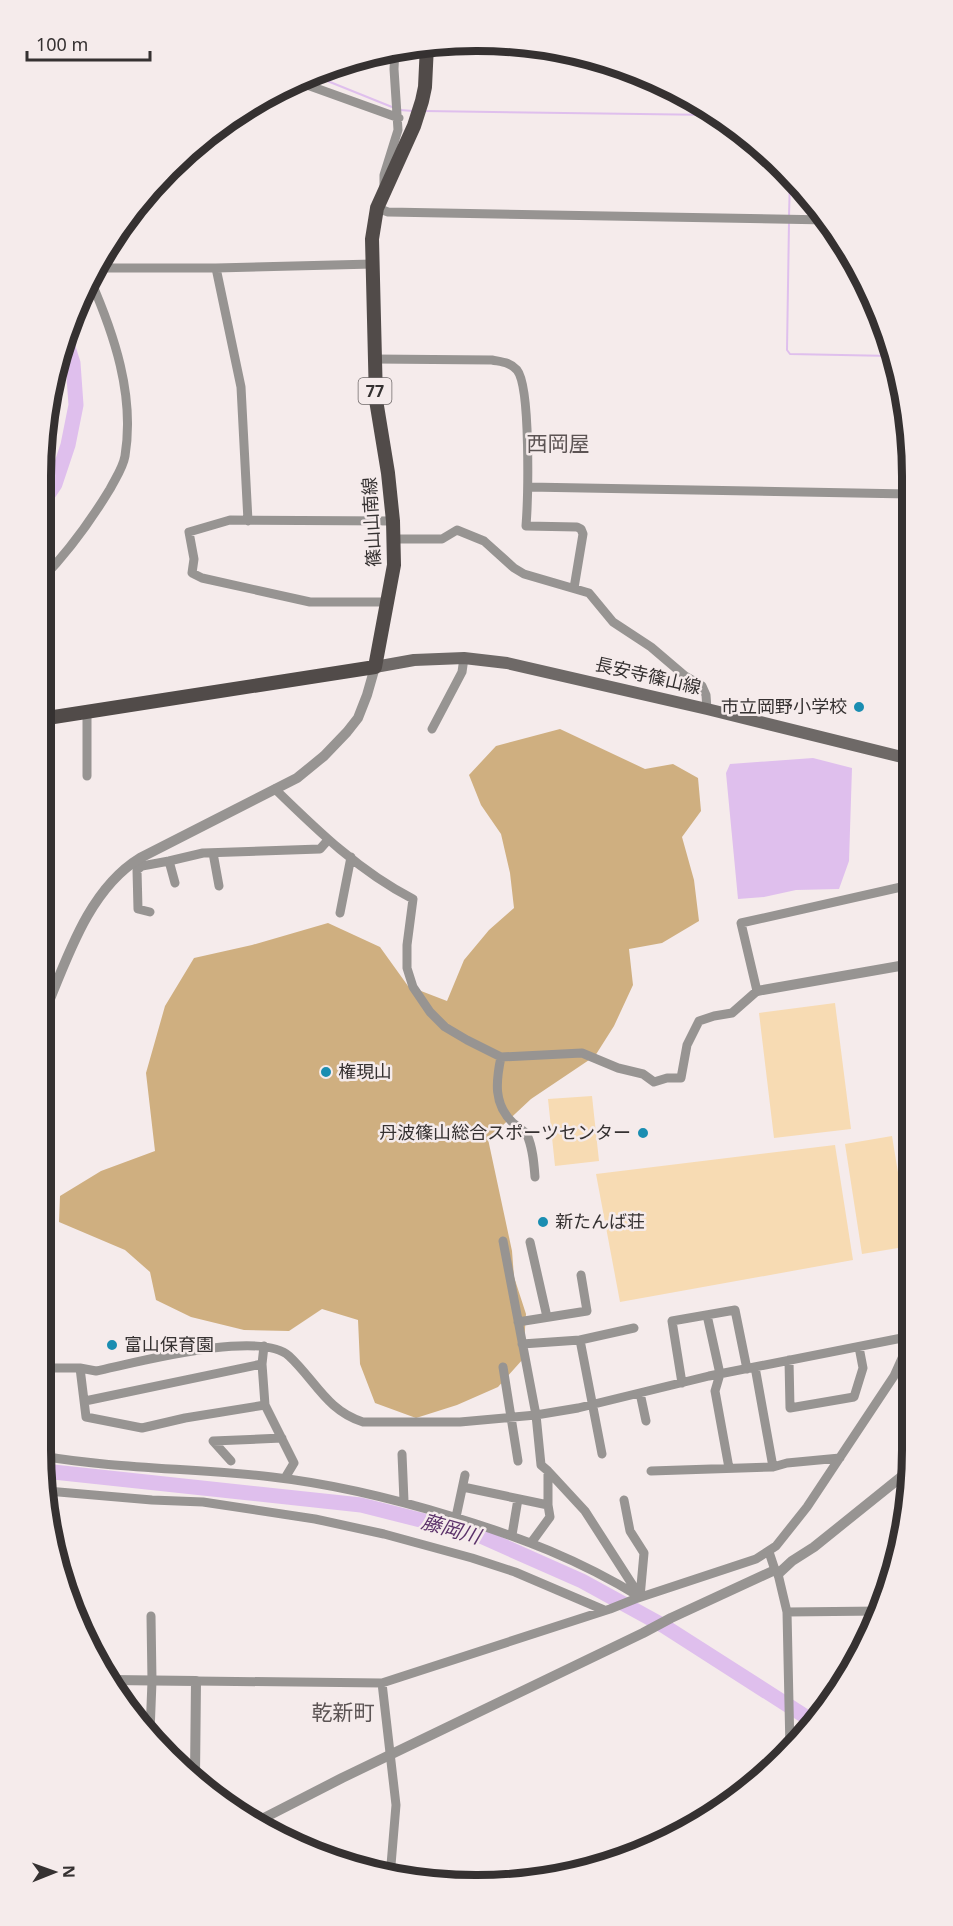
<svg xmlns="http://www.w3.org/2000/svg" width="953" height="1926" viewBox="0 0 953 1926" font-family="'Noto Sans','Noto Sans JP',sans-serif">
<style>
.green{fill:#f7dbb3}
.forest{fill:#cfaf80}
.water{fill:#dfbfed}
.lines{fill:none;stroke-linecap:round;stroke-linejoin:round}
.stream{stroke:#dfbfed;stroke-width:2}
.river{stroke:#dfbfed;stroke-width:15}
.minor{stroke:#979492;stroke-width:9}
.tertiary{stroke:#979492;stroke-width:10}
.secondary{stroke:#6e6967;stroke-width:12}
.primary{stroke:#514b49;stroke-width:14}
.poi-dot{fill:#1a8db1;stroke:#f5ebeb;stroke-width:2}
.labels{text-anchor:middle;stroke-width:5;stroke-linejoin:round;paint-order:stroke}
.shield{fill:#f5ebeb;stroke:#6f6969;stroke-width:1.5}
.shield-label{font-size:16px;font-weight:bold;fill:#353131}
.street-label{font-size:18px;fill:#353131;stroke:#f5ebeb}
.poi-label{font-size:18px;fill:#353131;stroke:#f5ebeb;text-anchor:start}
.water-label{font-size:20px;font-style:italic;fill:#5b326a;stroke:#f5ebeb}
.quarter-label{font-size:21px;fill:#5c5454;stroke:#f5ebeb}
.rim{fill:none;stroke:#353131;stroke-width:8}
</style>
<rect width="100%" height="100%" fill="#f5ebeb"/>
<path class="green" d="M835 1003 851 1129 774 1138 759 1013Z
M592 1096 599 1161 555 1166 548 1099Z
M892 1136 910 1246 862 1254 845 1144Z
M835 1145 853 1260 620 1302 596 1174Z"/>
<path class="forest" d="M560 729 645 769 673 764 698 778 701 811 682 837 694 880 699 921 662 943 629 949 633 985 614 1026 595 1056 531 1099 488 1139 512 1251 514 1277 526 1314 523 1359 498 1387 457 1405 416 1418 375 1403 360 1364 358 1320 322 1309 289 1331 244 1330 191 1317 156 1300 150 1272 125 1250 59 1222 60 1196 101 1171 155 1151 146 1073 165 1006 194 958 252 945 328 923 380 947 408 986 447 1001 464 960 489 930 514 908 510 873 501 834 481 805 469 775 496 746Z"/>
<path class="water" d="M813 758 852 768 849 861 839 889 796 890 764 897 738 899 726 773 730 764Z"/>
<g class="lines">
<path class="stream" d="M310 74 392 107
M400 110 413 111
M424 111 715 115
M789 216 790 178
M789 222 787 350 790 354 892 356"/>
<path class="river" d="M41 505 55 484 68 445 76 405 73 363 65 338
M44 1471 361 1505 476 1534 582 1581 664 1626 814 1722"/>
<path class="minor" d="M296 81 399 118
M384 188V175L398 130 394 69 395 48
M377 208 388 212 828 220
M216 268 241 387 248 521
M94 272 98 268H216L373 264
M374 359 492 360C502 362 510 362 517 370 531 387 528 500 526 526L577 527 581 529 583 534 574 588
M528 487 909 494
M394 539H442L457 530 484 541 514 568 524 574 589 593 613 622 651 647 685 676 702 686 706 695 707 709
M41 580C68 552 90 522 110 489 115 479 123 468 125 456 135 395 114 334 90 279
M388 602H310L202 578 192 573 194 559 189 532 230 520 393 521
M87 712V776
M432 729 462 672 464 658
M275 789C317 830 360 872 413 899L407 945V968L413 987 430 1012 445 1027 467 1040 501 1057 582 1053 618 1068 643 1074 654 1082 667 1078H681L687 1045 699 1021 714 1016 732 1013 757 991 741 923 910 885
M213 853 219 886
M140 858 142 866 169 861 203 853 320 849 328 840
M169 861 175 883
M142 866 137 870 138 909 150 912
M340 913 351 857
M501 1057C496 1081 493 1104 513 1123 517 1127 524 1130 527 1135 533 1148 534 1164 535 1177
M503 1241 536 1415 541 1465 548 1471V1505
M530 1242 547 1317
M707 1315 720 1374 715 1391 729 1468
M518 1322 587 1311 581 1275
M580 1340 634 1328
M522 1344 580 1340 602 1454
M264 1346 262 1364 265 1405
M789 1360 790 1408 854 1397 863 1368 859 1347
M503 1367 518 1461
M755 1367 773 1467
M41 1368H80L96 1371C135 1363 260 1329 289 1356 315 1380 327 1411 363 1422H460L536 1415 578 1408 709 1376 912 1336
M80 1368 86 1417 142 1428 185 1418 265 1405 294 1463 285 1478
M682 1383 672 1321 735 1310 747 1369
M640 1393 646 1421
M85 1401 262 1364
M402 1454 404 1501
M42 1456C117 1469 196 1468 272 1477 334 1484 395 1499 454 1517 520 1537 580 1560 640 1597
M231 1461 213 1441 282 1438
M548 1471 585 1511 639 1595
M651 1471 773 1467 787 1463 840 1458
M463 1487 548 1505 550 1517 531 1543
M47 1491 152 1500 203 1502 315 1519 384 1534 472 1558 515 1572 604 1610
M624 1500 630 1531 644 1553 640 1597
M456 1517 465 1475
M512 1535 518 1499
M769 1552 775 1570 778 1574 787 1612 790 1750
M787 1612 881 1611
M196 1681 382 1683 610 1609 635 1599 756 1559 776 1546 807 1507 894 1376 912 1336
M382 1683 396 1805 390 1877
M150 1733 152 1681 151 1616"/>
<path class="tertiary" d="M757 991 911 964
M41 1021C65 965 86 891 140 858L297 778 324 756 347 732 358 718 367 695 375 667
M778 1574 792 1561 814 1547 911 1469
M112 1680 196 1681 195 1775
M254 1823 342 1778 643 1633 671 1618 775 1570"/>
<path class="secondary" d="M375 667 414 660 464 658 507 663 707 709 910 759"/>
<path class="primary" d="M41 719 375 667 394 565 393 521 388 473 376 400 372 239 377 208 414 126 422 101 425 87 427 45"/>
</g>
<g class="poi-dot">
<circle cx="859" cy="707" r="6"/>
<circle cx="326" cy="1072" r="6"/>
<circle cx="643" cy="1133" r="6"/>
<circle cx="543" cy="1222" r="6"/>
<circle cx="112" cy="1345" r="6"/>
</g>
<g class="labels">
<rect class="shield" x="358.5" y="378" width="33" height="26" rx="4.5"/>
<g class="shield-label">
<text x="375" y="397">77</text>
</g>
<g class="street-label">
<text transform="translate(372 522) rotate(-93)" y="6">篠山山南線</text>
<text transform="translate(648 676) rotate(13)" y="6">長安寺篠山線</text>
</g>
<g class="poi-label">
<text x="847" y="713" text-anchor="end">市立岡野小学校</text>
<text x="338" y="1078">権現山</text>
<text x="631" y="1139" text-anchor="end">丹波篠山総合スポーツセンター</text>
<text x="555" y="1228">新たんば荘</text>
<text x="124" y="1351">富山保育園</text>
</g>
<g class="water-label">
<text transform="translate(451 1529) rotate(16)" y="7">藤岡川</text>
</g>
<g class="quarter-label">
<text x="558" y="451">西岡屋</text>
<text x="343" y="1720">乾新町</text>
</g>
</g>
<path d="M0 0H953V1926H0ZM476 51H477A425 425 0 0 1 902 476V1450A425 425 0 0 1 477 1875H476A425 425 0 0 1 51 1450V476A425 425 0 0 1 476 51Z" fill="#f5ebeb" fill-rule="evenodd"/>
<path class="rim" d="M476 51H477A425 425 0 0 1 902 476V1450A425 425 0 0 1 477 1875H476A425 425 0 0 1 51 1450V476A425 425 0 0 1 476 51Z"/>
<g transform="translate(54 1872) rotate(89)" stroke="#f5ebeb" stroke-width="4.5" paint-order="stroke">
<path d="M0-4.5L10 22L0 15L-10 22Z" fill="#353131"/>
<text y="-9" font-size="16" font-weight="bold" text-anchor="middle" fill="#353131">N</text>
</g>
<path d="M27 51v9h123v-9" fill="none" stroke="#353131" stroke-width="3"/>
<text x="36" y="51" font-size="18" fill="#353131" stroke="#f5ebeb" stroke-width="4.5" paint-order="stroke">100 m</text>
</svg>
